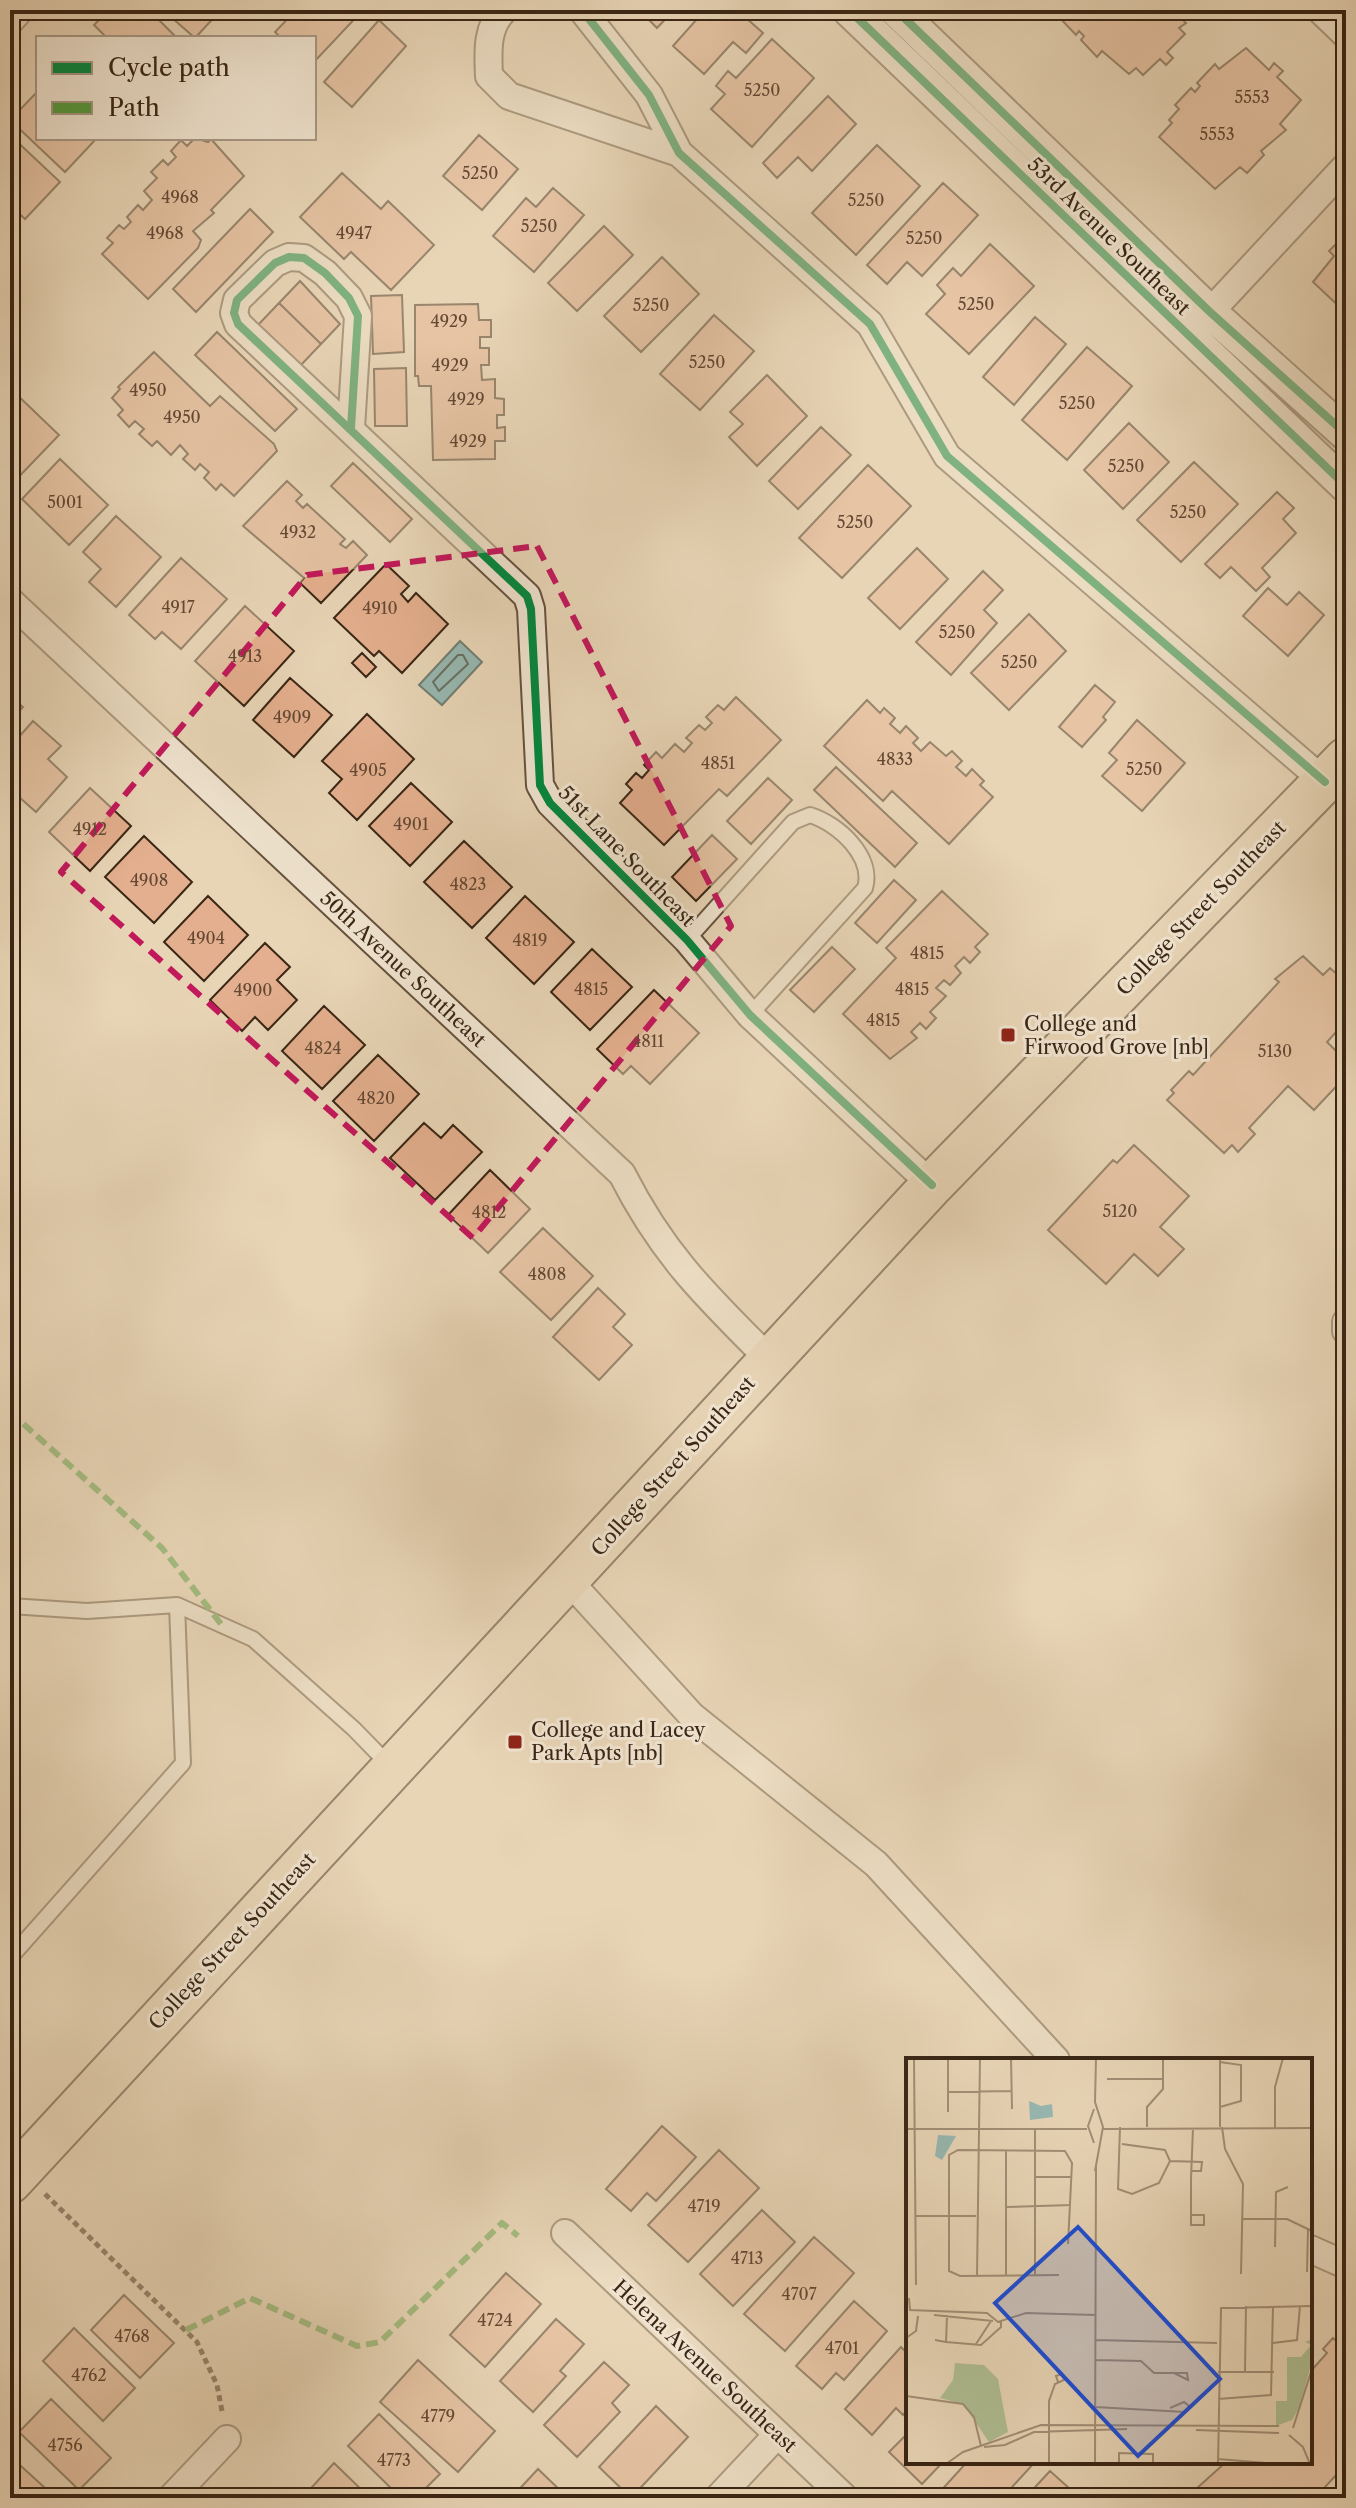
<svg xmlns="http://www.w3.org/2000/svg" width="1356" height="2508" viewBox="0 0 1356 2508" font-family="'Libre Caslon Text',serif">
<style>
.water{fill:#97b8b1;stroke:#717e73;stroke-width:2}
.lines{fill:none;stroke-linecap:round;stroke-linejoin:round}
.shore{stroke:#686f63;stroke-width:2}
.building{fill:#e4af8e;stroke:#392615;stroke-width:2}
.service-casing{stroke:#65523d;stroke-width:18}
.minor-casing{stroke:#65523d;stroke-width:30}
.tertiary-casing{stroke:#65523d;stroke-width:36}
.primary-casing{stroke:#392615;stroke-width:46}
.path{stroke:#392615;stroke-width:5;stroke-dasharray:6 4;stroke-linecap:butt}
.service{stroke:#f0e4d0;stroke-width:14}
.minor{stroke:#f0e4d0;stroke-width:26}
.tertiary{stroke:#f0e4d0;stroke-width:32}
.primary{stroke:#e8d5b6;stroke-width:42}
.quiet{stroke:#529c3d;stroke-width:6;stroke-dasharray:12 6;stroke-linecap:butt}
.cycleway-casing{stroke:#f0e4d0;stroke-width:13}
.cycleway{stroke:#00873e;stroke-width:8}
.marked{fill:none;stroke:#c2185b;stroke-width:6;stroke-dasharray:16 10;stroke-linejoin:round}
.poi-dot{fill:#8f2418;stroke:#f0e4d0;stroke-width:3}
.labels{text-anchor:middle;stroke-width:6;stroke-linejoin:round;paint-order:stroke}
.number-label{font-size:16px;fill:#644833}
.street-label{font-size:20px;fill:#392615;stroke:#f0e4d0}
.poi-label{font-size:20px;fill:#392615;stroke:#f0e4d0;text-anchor:start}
.inset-road{fill:none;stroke:#a28f76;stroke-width:2}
.view{fill:#1d4ed8;fill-opacity:0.15;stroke:#1d4ed8;stroke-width:4}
.inset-edge{fill:none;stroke:#392615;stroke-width:4}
</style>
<rect width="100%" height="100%" fill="#e8d5b6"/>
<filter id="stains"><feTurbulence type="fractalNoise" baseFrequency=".0025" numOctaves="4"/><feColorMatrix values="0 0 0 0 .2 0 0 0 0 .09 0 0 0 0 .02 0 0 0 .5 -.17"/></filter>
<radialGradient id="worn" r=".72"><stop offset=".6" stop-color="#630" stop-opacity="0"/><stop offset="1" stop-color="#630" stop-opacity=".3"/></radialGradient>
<path class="water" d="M460 641 482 662 442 705 419 685Z"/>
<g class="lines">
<path class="shore" d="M458 655H463L468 664 439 691 433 682Z"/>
</g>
<path class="building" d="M109 10H149L177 38H107L94 25Z
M163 10H221L195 38Z
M296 10H363L314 62V38H281L275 32Z
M639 10H674L657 28Z
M705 10H737L763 33 746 53 733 42 704 74 673 46Z
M1062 10H1173L1186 23 1179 28 1185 34 1167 52 1173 58 1166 65 1160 59 1143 75 1136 68 1129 74 1102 51 1097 57 1081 40 1084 36 1079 31 1076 35 1057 15Z
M379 20 406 46 352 107 324 82Z
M772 39 814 78 752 147 711 109 725 94 716 86 728 71 736 78Z
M1246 48 1269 70 1274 63 1283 71 1277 77 1301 100 1280 124 1286 130 1261 151 1264 155 1247 173 1240 167 1215 189 1159 137 1172 123 1169 120 1179 109 1175 105 1191 88 1195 92 1200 86 1197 83 1215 64 1219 69Z
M38 91V138H97L65 172 10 120Z
M828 96 856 124 812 171 798 157 777 178 763 163Z
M10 135 60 182 25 219 10 205Z
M479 135 518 169 482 210 443 176Z
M195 138 208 142 211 139 244 176 211 210 214 213 193 231 201 240 198 248 148 299 102 254 113 243 107 238 119 225 124 229 131 222 127 217 138 205 143 210 152 200 144 191 157 178 151 172 163 160 168 165 176 157 171 151 181 140 187 146Z
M877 145 920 186 856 255 812 213Z
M342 173 381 209 388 201 434 245 391 290 351 252 344 259 300 217Z
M943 183 978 215 922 276 907 262 887 284 867 265Z
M553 188 584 215 534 272 493 236 526 198 536 207Z
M250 209 273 232 196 312 173 289Z
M604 226 633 255 577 311 548 283Z
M1346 234V313L1313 282 1334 256 1329 251Z
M990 244 1034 286 969 354 926 314 945 294 937 285 953 268 961 276Z
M662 257 699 294 641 352 604 316Z
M300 281 340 324 321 344 279 303Z
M402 295 404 352 373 354 371 296Z
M279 303 321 344 300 366 258 325Z
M478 304 479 320H491V337H480V348H489V365H481L482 380 495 379V398L504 399V415H497V428L505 427V441H495V459L433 460 431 386H419L418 376H415V305Z
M714 315 754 351 700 410 660 374Z
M1035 317 1066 344 1014 405 983 377Z
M217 332 297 409 275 431 195 355Z
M1087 347 1132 386 1067 460 1022 420Z
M154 352 210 406 220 396 274 444 277 451 234 496 221 484 216 490 204 478 209 472 200 464 195 470 183 459 188 454 180 445 171 455 157 441 152 446 139 434 144 429 135 421 129 427 118 415 123 410 112 398 120 389 118 387Z
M406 368 407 426H375L374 369Z
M767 375 807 416 757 466 729 437 743 424 730 412Z
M13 391 59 435 10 486V394Z
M1129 423 1169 462 1123 509 1084 470Z
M821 427 851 455 798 509 769 481Z
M60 459 108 505 69 545 22 499Z
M1194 462 1238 504 1181 562 1137 520Z
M353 463 412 519 390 542 331 486Z
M868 465 911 506 842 578 799 538Z
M287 481 302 495 296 501 303 508 307 504 345 539 340 544 346 548 353 541 367 555 321 603 300 583 304 578 243 526Z
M1277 492 1294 508 1283 519 1296 533 1262 568 1270 577 1256 591 1231 567 1220 578 1205 564Z
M116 516 161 557 116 607 89 582 101 569 83 552Z
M917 548 948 579 900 629 868 598Z
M181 558 227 599 181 649 162 632 155 639 129 615Z
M386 564 409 586 401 594 408 602 416 593 448 624 402 673 379 651 374 656 334 618Z
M983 571 1003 590 984 610 997 623 951 675 916 642Z
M1268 588 1287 605 1299 592 1324 615 1288 656 1243 616Z
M245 606 294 651 244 706 195 661Z
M1029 614 1066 651 1009 710 971 673Z
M362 653 376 667 366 677 352 663Z
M290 678 332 715 294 757 253 720Z
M1095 685 1115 702 1103 717 1106 720 1082 747 1059 727Z
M10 696 23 707 10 721Z
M736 697 781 740 727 796 719 789 664 845 620 803 632 790 626 784 636 773 642 778 649 770 644 765 656 752 662 758 675 744 684 752 692 743 686 738 699 725 705 730 712 723 706 717 718 705 724 710Z
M867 700 880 713 884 708 895 718 890 724 900 733 906 726 918 738 913 743 921 751 930 742 946 756 952 751 962 761 956 767 966 776 972 769 984 781 980 785 993 797 949 844 892 791 883 801 824 746Z
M367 714 414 759 357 820 329 793 342 779 322 761Z
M1137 720 1185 763 1142 811 1102 776 1117 760 1109 753Z
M33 721 61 746 48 759 67 777 36 812 10 789V747Z
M836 767 917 843 895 867 814 790Z
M768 778 792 800 751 844 727 821Z
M411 783 452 822 410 866 369 826Z
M90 788 131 826 90 871 49 832Z
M712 835 737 859 696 901 672 877Z
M144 836 192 882 154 923 105 877Z
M464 841 512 887 472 928 424 882Z
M894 880 916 900 877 943 855 923Z
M942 891 988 934 975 947 980 952 970 963 964 957 955 966 961 973 950 985 944 980 936 988 946 996 930 1012 936 1018 926 1029 920 1023 911 1032 917 1038 890 1059 843 1014 896 958 886 948Z
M208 896 248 935 204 981 164 942Z
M525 896 574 942 534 984 486 938Z
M265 943 290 967 277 980 297 1000 268 1030 255 1017 242 1031 210 1000Z
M832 947 855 969 814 1012 790 990Z
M592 949 632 987 590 1030 551 992Z
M1303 956 1323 975 1330 968 1346 982 1339 990 1346 997V1021L1327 1042 1346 1061V1076L1314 1110 1288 1086 1249 1128 1255 1134 1238 1152 1232 1145 1224 1153 1167 1100 1174 1093 1171 1090 1189 1071 1193 1075 1279 982 1275 979Z
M654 990 699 1033 650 1084 631 1066 623 1074 597 1049Z
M324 1006 365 1045 322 1089 282 1051Z
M378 1055 419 1094 374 1141 333 1101Z
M424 1123 441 1138 453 1125 482 1152 435 1200 390 1158Z
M1134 1145 1189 1196 1160 1227 1184 1249 1158 1276 1134 1254 1106 1284 1048 1230 1113 1160 1117 1163Z
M490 1170 530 1209 488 1253 448 1215Z
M543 1228 593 1276 551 1320 500 1272Z
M598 1288 625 1314 613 1327 632 1345 599 1380 553 1337Z
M662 2126 696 2157 656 2201 647 2193 631 2211 606 2189Z
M719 2150 759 2188 688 2262 648 2225Z
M762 2210 795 2242 733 2306 700 2274Z
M814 2237 854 2273 785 2351 744 2314Z
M506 2273 541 2304 485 2367 450 2335Z
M124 2295 174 2343 140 2378 91 2330Z
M854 2301 887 2331 844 2380 836 2373 822 2389 796 2366Z
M556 2319 584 2344 560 2371 566 2376 533 2412 500 2381Z
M74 2328 135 2388 103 2421 43 2361Z
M1333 2338 1346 2350V2471L1340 2477 1337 2474 1315 2498H1206L1196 2489 1226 2462H1310V2372L1327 2353 1323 2349Z
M901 2347 908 2354V2409L903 2415 896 2408 872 2435 845 2409Z
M418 2360 495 2431 458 2472 380 2402Z
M604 2362 629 2385 612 2403 620 2412 577 2457 544 2425Z
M51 2399 111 2458 79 2490 19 2432Z
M656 2406 688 2437 631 2498 599 2467Z
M379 2414 440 2474 416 2498H401L348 2446Z
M908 2433V2462H943L922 2484 889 2452Z
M10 2456 56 2498H10Z
M967 2462H1035L1002 2498H940L937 2495Z
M334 2463 370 2498H302Z
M538 2469 564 2494 560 2498H511Z
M1050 2471 1080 2498H1025Z"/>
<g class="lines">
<defs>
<path id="service" d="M687 940 793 822 810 815C839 824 874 857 865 888L750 1015
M177 1605 253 1639 354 1729 391 1767
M10 1606 87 1611 177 1605 183 1763 10 1958"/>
<path id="minor" d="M504 10C486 27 488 53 489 76L509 96 679 153
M582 10 649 95 679 153 870 324 947 456 1325 782
M1320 10 1346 35
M10 21 20 10
M1210 312 1346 166
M351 428 358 316 349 298 325 273 304 258 289 257 275 263 237 300 234 313 238 324 527 596 531 609 540 785 550 803 687 940 750 1015 932 1185
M10 601 622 1174C663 1255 706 1296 769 1359
M1346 1322V1331
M569 1581 692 1716 876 1864 1056 2060
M565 2233 845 2498
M1310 2249 1346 2265
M171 2498 227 2439
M718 2498 777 2435"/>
<path id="tertiary" d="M849 10 1346 486
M896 10 1210 312 1346 434"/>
<path id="primary" d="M10 2182 932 1185 1346 759"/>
</defs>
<use href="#service" class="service-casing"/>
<use href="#minor" class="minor-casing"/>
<use href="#tertiary" class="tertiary-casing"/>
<use href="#primary" class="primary-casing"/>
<path class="path" d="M45 2194 197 2342 217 2385 222 2411"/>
<use href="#service" class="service"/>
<use href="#minor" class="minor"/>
<use href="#tertiary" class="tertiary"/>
<use href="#primary" class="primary"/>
<path class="quiet" d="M10 1412 162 1548 221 1624
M186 2330 250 2298 357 2346 380 2342 502 2223 518 2236"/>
<defs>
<path id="cycleway" d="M582 10 649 95 679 153 870 324 947 456 1325 782
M849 10 1346 486
M896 10 1210 312 1346 434
M351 428 358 316 349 298 325 273 304 258 289 257 275 263 237 300 234 313 238 324 527 596 531 609 540 785 550 803 687 940 750 1015 932 1185"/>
</defs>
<use href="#cycleway" class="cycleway-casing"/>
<use href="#cycleway" class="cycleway"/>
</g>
<path d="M0 0H1356V2508H0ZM537 546 731 926 473 1238 61 872 307 575Z" fill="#e8d5b6" fill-opacity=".55" fill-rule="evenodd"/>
<path class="marked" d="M537 546 731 926 473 1238 61 872 307 575Z"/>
<g class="poi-dot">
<rect x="1000" y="1027" width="16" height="16" rx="4"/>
<rect x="507" y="1734" width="16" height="16" rx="4"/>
</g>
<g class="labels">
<g class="number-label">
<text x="762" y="96">5250</text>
<text x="1252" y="103">5553</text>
<text x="1217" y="140">5553</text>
<text x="480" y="179">5250</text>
<text x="180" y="203">4968</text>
<text x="866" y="206">5250</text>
<text x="539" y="232">5250</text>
<text x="165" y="239">4968</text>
<text x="354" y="239">4947</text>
<text x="924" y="244">5250</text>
<text x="976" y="310">5250</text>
<text x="651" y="311">5250</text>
<text x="449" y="327">4929</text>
<text x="707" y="368">5250</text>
<text x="450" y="371">4929</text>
<text x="148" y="396">4950</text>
<text x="466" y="405">4929</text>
<text x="1077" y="409">5250</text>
<text x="182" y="423">4950</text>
<text x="468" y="447">4929</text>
<text x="1126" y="472">5250</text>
<text x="65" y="508">5001</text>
<text x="1188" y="518">5250</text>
<text x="855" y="528">5250</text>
<text x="298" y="538">4932</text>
<text x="178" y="613">4917</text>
<text x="380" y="614">4910</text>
<text x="957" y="638">5250</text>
<text x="245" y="662">4913</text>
<text x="1019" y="668">5250</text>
<text x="292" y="723">4909</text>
<text x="895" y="765">4833</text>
<text x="718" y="769">4851</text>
<text x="1144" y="775">5250</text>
<text x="368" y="776">4905</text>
<text x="411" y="830">4901</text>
<text x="90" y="835">4912</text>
<text x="149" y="886">4908</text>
<text x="468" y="890">4823</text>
<text x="206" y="944">4904</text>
<text x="530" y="946">4819</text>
<text x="927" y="959">4815</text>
<text x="591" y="995">4815</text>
<text x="912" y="995">4815</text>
<text x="253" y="996">4900</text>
<text x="883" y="1026">4815</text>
<text x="648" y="1047">4811</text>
<text x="323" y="1054">4824</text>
<text x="1275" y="1057">5130</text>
<text x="376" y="1104">4820</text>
<text x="1120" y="1217">5120</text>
<text x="489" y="1218">4812</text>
<text x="547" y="1280">4808</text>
<text x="704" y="2212">4719</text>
<text x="747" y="2264">4713</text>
<text x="799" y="2300">4707</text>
<text x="495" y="2326">4724</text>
<text x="132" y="2342">4768</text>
<text x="842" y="2354">4701</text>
<text x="89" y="2381">4762</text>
<text x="438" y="2422">4779</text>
<text x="65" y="2451">4756</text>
<text x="394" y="2466">4773</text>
</g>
<g class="street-label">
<text transform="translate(1109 236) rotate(44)" y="7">53rd Avenue Southeast</text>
<text transform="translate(627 856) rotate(46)" y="7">51st Lane Southeast</text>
<text transform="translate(1201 908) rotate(-46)" y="7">College Street Southeast</text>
<text transform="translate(403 969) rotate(43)" y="7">50th Avenue Southeast</text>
<text transform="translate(673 1466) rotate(-48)" y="7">College Street Southeast</text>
<text transform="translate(232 1941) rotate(-47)" y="7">College Street Southeast</text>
<text transform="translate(705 2366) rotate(43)" y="7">Helena Avenue Southeast</text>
</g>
<g class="poi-label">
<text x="1024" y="1031">College and<tspan x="1024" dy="23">Firwood Grove [nb]</tspan></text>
<text x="531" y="1737">College and Lacey<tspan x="531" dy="23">Park Apts [nb]</tspan></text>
</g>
</g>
<g transform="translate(906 2058)">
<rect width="406" height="406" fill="#e8d5b6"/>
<path d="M406 281V303L393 350 386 362 370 368V343H381V299H395L405 287 399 284ZM49 305 78 307 92 321 102 374 83 384 57 346 34 340 47 322Z" fill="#afbe93"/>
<path d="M123 43 135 48 146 46 147 59 124 62ZM32 77 50 78 36 102 29 98Z" fill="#97b8b1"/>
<path class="inset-road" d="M8 0 10 227M42 0V54M105 0 106 51M201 21H257M42 34 105 33M314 49 335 43V7L314 4M188 51 182 68 188 85M214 69 212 131 226 136 253 125 264 103 259 92 216 86M241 69V49L257 31V0M314 69V0M316 69 319 91 337 126 335 216M369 70V29L377 0M0 71H181M197 71 406 70M264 103 296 104 295 113H286M189 113 197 69 189 44 190 0M129 119H165M100 149 165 147M285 157H298V167H285V121L287 70M10 158H70M337 161H381L406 173M369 189 370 134 382 129M401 214 402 171M100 217V93M129 217V70M153 217 54 218 43 213V97L52 92 159 93 166 105 162 186M71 218 74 0M3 240 4 252 81 255 92 264 120 255 190 257M28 257 87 263M0 280 10 273 12 258M29 282 40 284 41 257M190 282 311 285M40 284 75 287 95 269V263M367 285 391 282 394 248M70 286 85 263M190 302 235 303 248 315H281L282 322 268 315M339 313 340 248M312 314H368M0 338 57 346 68 359 75 388M312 341 365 337 367 248M189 349 279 354 283 348 278 344 264 350M387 370 406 311M290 372 373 375M383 377 397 389 404 406M78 389 99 387 128 374 221 371M312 401 372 406M40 406 57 394 135 367 373 368M143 406V343L149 326 158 322 156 316 150 318 152 324M189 406 190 109M213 406V395L247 396V406M312 406 315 250 406 248"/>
<path class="view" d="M172 169 314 321 232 398 89 245Z"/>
<rect width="406" height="406" class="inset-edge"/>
</g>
<rect width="1356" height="2508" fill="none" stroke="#e8d5b6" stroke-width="40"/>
<rect x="12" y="12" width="1332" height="2484" fill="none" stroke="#392615" stroke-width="4"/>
<rect x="20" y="20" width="1316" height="2468" fill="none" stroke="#392615" stroke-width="2"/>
<rect x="36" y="36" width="280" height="104" fill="#f0e4d0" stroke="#a79885" stroke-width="2"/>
<rect x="52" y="62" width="40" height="12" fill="#00873e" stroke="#a79885" stroke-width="2"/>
<text x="108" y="76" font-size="24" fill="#392615">Cycle path</text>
<rect x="52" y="102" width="40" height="12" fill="#529c3d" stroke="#a79885" stroke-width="2"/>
<text x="108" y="116" font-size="24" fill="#392615">Path</text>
<rect width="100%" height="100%" filter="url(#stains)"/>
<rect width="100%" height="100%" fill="url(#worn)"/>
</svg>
